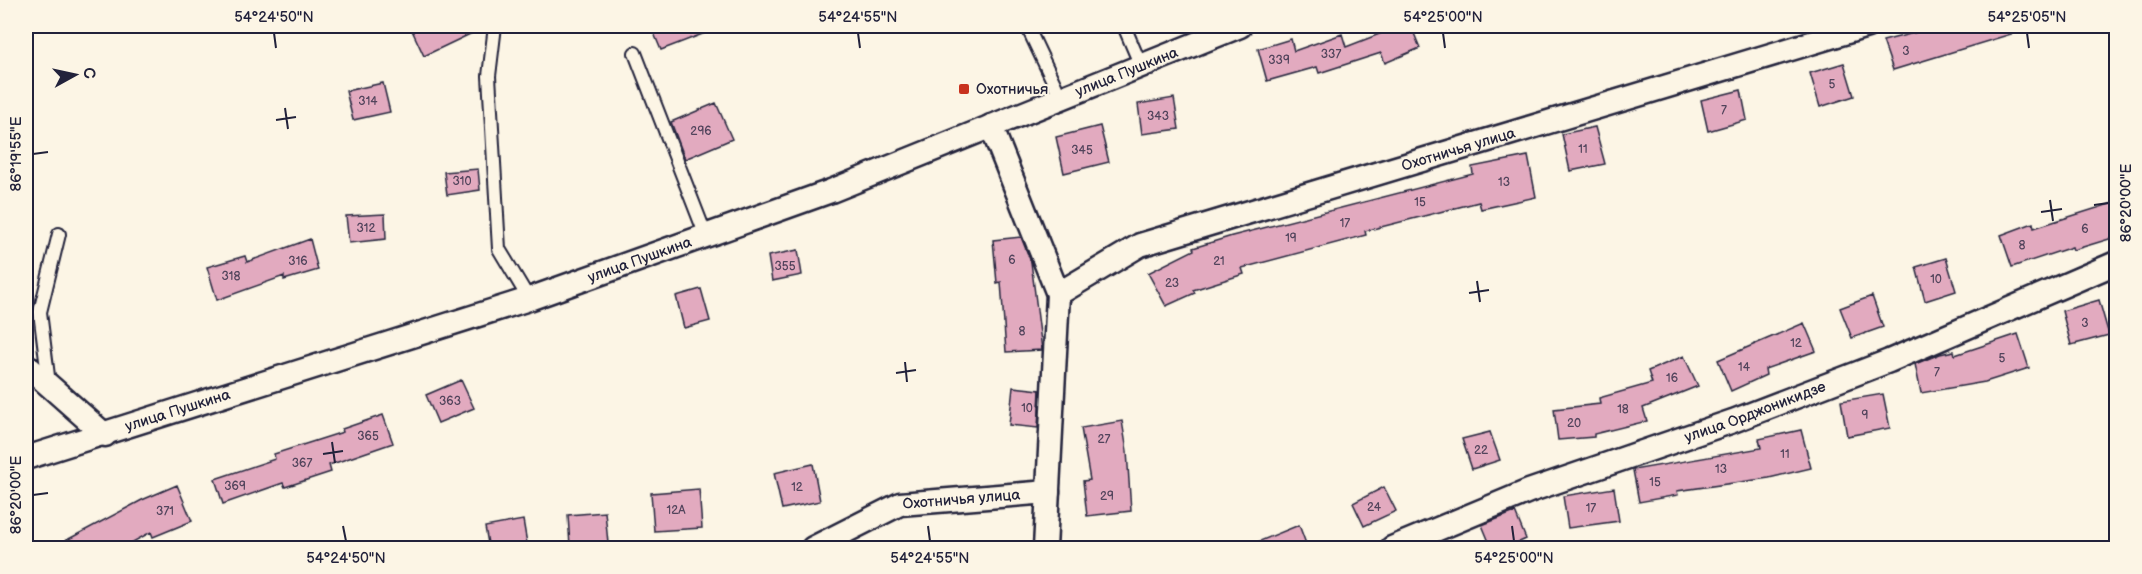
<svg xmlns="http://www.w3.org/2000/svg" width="2142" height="574" viewBox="0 0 2142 574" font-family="'Balsamiq Sans',sans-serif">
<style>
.building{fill:#e2aabf;stroke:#22223b;stroke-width:1.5}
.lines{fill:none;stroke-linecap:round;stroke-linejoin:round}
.service-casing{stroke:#22223b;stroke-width:16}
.minor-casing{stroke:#22223b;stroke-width:27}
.service{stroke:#fcf5e5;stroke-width:12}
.minor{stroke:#fcf5e5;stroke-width:22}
.ticks{fill:none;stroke:#22223b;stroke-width:2}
.poi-dot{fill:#c8321e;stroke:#fcf5e5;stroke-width:2}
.labels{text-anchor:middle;stroke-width:4.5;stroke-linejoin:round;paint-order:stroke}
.number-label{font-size:12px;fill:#52445c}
.street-label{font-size:15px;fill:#22223b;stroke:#fcf5e5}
.poi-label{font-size:15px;fill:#22223b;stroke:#fcf5e5;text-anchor:start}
.neatline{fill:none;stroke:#22223b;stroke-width:2}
.ticks-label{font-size:15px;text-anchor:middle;fill:#22223b}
</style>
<rect width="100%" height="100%" fill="#fcf5e5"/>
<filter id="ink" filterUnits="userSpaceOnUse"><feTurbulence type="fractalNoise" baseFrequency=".0167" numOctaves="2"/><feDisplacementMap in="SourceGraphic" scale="12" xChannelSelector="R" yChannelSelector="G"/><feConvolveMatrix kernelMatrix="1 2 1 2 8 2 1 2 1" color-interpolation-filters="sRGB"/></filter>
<g filter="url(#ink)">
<path class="building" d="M410 26H487L424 56Z
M651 26H721V27L661 50Z
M1400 26H1411L1420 48 1385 63 1381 53 1319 73 1317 67 1267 81 1258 49 1291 39 1294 51 1342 34 1346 47Z
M1941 26H2021V31L1893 70 1883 41Z
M1844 63 1854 96 1820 107 1810 73Z
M383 83 390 112 353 120 346 91Z
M1741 90 1747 120 1708 131 1701 100Z
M1174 98 1179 129 1142 134 1138 104Z
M716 103 732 139 685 159 671 122Z
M1100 126 1109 162 1064 173 1056 137Z
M1595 127 1605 164 1570 171 1562 134Z
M1528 156 1536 197 1481 209 1479 202 1365 231 1366 235 1242 268 1244 274 1193 290 1195 293 1166 306 1148 273 1194 250 1193 248 1232 236 1473 174 1472 167Z
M478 169 480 190 447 195 444 172Z
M2116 202V237L2073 250 2072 247 2012 267 2001 235 2033 223 2034 228Z
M385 214 386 239 349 243 346 216Z
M1021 237 1031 262 1042 350 1006 352 1001 282 997 283 993 240Z
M310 239 318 270 284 280V276L217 300 207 267 245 256 247 262Z
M798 250 802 275 772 281 768 256Z
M1946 258 1956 291 1925 301 1916 267Z
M701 289 710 321 684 328 676 296Z
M1872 296 1883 327 1852 338 1840 308Z
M2099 300 2109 335 2071 345 2062 311Z
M1804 323 1816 351 1765 369 1766 375 1731 391 1718 360Z
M2018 334 2029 368 1985 382 1921 393 1915 364 1940 354 1954 351 1955 355Z
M1684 356 1698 386 1643 408 1647 421 1594 434V437L1558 440 1554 409 1600 404 1599 398 1652 383 1648 371Z
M461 380 474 408 438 423 426 395Z
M1013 387 1040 390 1038 428 1009 425Z
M1883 394 1890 428 1847 436 1841 401Z
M383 415 393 443 329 465 331 472 285 487 283 483 223 504 215 479 275 459 274 454 343 432 342 429Z
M1122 421 1127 451 1131 511 1087 516 1083 481 1090 480 1081 428Z
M1801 430 1811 468 1769 478 1677 491 1678 495 1639 502 1633 470 1761 448 1759 439Z
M1490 432 1500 460 1472 469 1462 439Z
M813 464 820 501 782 509 774 473Z
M177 485 192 521 153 537 151 532 120 549H50L142 500Z
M1384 487 1396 511 1364 526 1353 503Z
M1614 488 1619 521 1568 528 1563 496Z
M699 489 702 528 654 531 651 493Z
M605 512 608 543 570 546 568 515Z
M1515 512 1526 539 1504 549H1492L1482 525Z
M523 520 528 549H489L485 527Z
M1299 525 1308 549H1243V548Z"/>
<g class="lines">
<defs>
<path id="service" d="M495 26 489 76 499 249 529 299
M1027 26 1061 98
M1124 26 1141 66
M635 53 706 236
M49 384 40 312 59 234"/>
<g id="minor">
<path d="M991 126 1058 294 1045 548"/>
<path id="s1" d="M1058 294 1140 245 1867 26"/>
<path d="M26 365 105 435"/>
<path id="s2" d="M26 458 529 299 831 191 1240 26"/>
<path id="s3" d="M813 548 900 504 1048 492"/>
<path id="s4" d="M1392 548 1529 491 1733 421 1889 361 2116 263"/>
</g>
</defs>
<use href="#service" class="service-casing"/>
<use href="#minor" class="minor-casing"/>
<use href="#service" class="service"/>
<use href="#minor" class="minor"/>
</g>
</g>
<path class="ticks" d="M274 33 276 48M858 33 860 48M1443 33 1445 48M2027 33 2029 48M285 108 288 129M276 120 296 117M33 154 48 152M2050 200 2053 221M2094 205 2109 203M2041 212 2062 209M1477 281 1480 302M1469 293 1489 290M905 362 907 382M896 373 916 370M332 442 335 463M323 454 343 451M33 495 48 493M343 526 346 541M928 526 930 541M1512 526 1514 541"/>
<rect class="poi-dot" x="958" y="83" width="12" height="12" rx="3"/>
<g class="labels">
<g class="number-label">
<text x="1906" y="55">3</text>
<text x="1331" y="58">337</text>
<text x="1279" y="64">339</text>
<text x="1832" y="88">5</text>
<text x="368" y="105">314</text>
<text x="1724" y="114">7</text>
<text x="1158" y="120">343</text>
<text x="701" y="135">296</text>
<text x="1583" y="153">11</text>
<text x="1082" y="154">345</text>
<text x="462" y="185">310</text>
<text x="1504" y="186">13</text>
<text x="1420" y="206">15</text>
<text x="1345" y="227">17</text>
<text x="366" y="232">312</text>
<text x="2085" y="233">6</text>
<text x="1291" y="242">19</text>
<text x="2022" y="249">8</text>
<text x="1012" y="264">6</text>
<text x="298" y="265">316</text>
<text x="1219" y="265">21</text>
<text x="785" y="270">355</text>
<text x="231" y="280">318</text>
<text x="1936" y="283">10</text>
<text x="1172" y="287">23</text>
<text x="2085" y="327">3</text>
<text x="1022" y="335">8</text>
<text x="1796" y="347">12</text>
<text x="2002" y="362">5</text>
<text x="1744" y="371">14</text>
<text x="1937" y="376">7</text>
<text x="1672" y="382">16</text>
<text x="450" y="405">363</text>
<text x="1027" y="412">10</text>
<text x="1623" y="413">18</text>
<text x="1865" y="419">9</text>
<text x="1574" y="427">20</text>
<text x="368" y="440">365</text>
<text x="1104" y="443">27</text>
<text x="1481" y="454">22</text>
<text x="1785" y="458">11</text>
<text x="302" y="467">367</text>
<text x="1721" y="473">13</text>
<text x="1655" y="486">15</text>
<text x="235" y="490">369</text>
<text x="797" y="491">12</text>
<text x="1107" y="500">29</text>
<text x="1374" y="511">24</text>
<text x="1591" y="512">17</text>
<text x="676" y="514">12А</text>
<text x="165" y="515">371</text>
</g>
<g class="street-label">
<text dy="5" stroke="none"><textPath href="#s2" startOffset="1167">улица Пушкина</textPath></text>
<text dy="5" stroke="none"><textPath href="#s1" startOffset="428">Охотничья улица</textPath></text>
<text dy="5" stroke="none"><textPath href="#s2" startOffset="645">улица Пушкина</textPath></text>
<text dy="5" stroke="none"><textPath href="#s2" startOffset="159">улица Пушкина</textPath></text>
<text dy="5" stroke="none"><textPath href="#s4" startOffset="388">улица Орджоникидзе</textPath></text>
<text dy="5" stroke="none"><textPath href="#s3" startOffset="159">Охотничья улица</textPath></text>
</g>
<g class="poi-label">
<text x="976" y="94">Охотничья</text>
</g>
</g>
<rect width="2142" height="574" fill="none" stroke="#fcf5e5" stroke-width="66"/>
<g transform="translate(75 75) rotate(82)" stroke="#fcf5e5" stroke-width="4.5" paint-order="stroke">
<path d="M0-4.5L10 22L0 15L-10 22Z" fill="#22223b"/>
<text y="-9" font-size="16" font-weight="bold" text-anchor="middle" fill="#22223b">С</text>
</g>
<rect x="33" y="33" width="2076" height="508" class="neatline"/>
<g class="ticks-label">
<text x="274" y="22">54°24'50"N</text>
<text x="858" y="22">54°24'55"N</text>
<text x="1443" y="22">54°25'00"N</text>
<text x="2027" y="22">54°25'05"N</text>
<text transform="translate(16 154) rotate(-90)" y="5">86°19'55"E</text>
<text transform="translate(2126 203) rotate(-90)" y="5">86°20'00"E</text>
<text transform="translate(16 495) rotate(-90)" y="5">86°20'00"E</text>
<text x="346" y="563">54°24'50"N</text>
<text x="930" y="563">54°24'55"N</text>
<text x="1514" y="563">54°25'00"N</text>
</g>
</svg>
